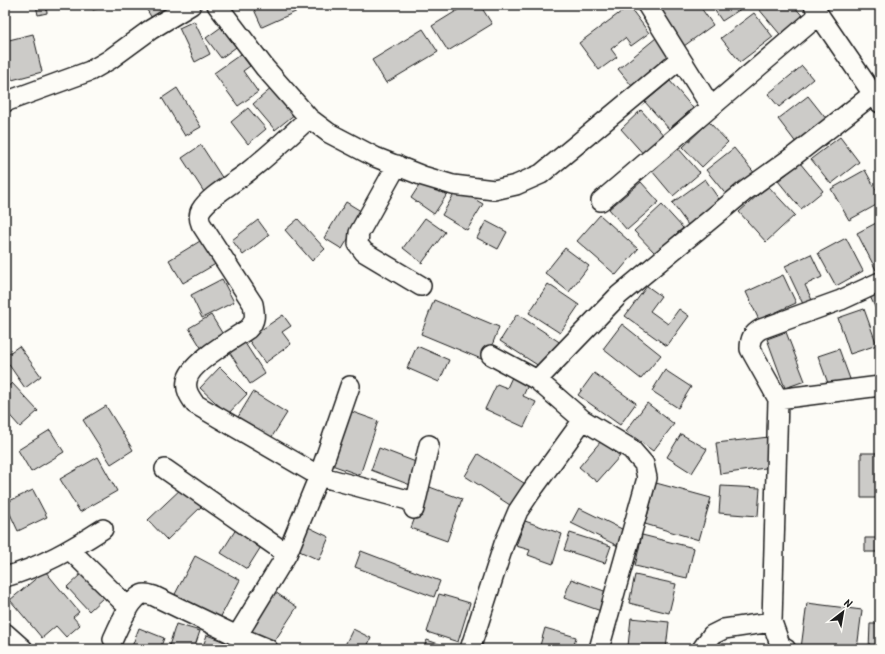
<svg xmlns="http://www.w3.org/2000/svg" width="885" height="654" viewBox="0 0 885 654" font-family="Kalam,sans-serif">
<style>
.building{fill:#cccbc8;stroke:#1c1c1c}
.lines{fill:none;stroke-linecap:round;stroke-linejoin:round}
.street-casing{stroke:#1c1c1c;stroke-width:22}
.street{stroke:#fdfcf7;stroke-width:19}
</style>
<rect width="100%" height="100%" fill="#fdfcf7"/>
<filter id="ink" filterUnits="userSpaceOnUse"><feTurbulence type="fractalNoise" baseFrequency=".025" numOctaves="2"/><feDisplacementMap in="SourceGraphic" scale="8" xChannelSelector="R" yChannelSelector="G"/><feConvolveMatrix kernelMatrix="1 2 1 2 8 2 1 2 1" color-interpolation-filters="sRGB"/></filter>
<g filter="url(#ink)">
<path class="building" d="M36 5H46L47 13 38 15Z
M91 5H109L93 10Z
M144 5H169L171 9 153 20Z
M252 5H300L302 9 262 27Z
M466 5H480L492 24 448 51 432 26Z
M658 5H699L713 25 684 46 656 6Z
M711 5H747L722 21Z
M762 5H793L806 20 784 39 758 8Z
M629 6 649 33 631 46 625 38 611 49 617 57 599 70 579 43Z
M754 13 773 37 740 62 721 38Z
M194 21 210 54 195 62 179 28Z
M224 25 239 45 221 58 206 38Z
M423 29 438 52 386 83 372 60Z
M33 34 42 72 12 80 5 54V41Z
M656 38 674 60 636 91 618 69Z
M241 54 250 66 243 71 258 92 238 106 214 73Z
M802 66 813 79 779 107 768 94Z
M670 81 693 108 669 129 645 102Z
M273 87 295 114 275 130 253 104Z
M177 88 201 127 185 136 162 98Z
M808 96 827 120 797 144 778 119Z
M248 108 266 129 248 144 231 122Z
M641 110 667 139 646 157 621 129Z
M709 122 728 142 702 167 683 147Z
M840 137 859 162 831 184 811 159Z
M201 145 225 182 206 195 182 158Z
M678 148 700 173 673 196 652 171Z
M734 148 760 180 732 202 706 170Z
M800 163 823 191 801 209 778 181Z
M865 170 880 197V203L849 220 831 189Z
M424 178 448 193 434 214 411 198Z
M705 179 721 202 688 225 672 203Z
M641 182 659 202 627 230 609 209Z
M768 186 795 215 766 242 739 212Z
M457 189 483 204 467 230 442 215Z
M346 202 364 213 342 249 324 238Z
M662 205 683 228 655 253 634 231Z
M600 215 638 249 616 275 577 241Z
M425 218 445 232 422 263 403 248Z
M298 219 325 249 312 261 285 230Z
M258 220 269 235 243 255 232 240Z
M486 221 507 232 498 249 477 238Z
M878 222 880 227V268L876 270 857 233Z
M205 238 219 262 183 283 169 260Z
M846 238 863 271 836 286 818 253Z
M565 248 589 266 569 292 545 273Z
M811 254 822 277 805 285 812 300 803 304 785 266Z
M783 275 796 303 759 320 746 292Z
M222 279 234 302 202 318 191 295Z
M548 284 579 305 560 333 529 313Z
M647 286 661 296 650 311 668 324 679 309 689 316 667 346 625 316Z
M880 289V318L869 294Z
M434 300 499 327 486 361 421 334Z
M864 309 877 345 850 354 838 318Z
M517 314 570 349 553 375 500 341Z
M211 315 227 341 205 354 189 328Z
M283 315 291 326 282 332 291 344 265 363 248 339Z
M622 324 661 355 641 379 603 349Z
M786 332 805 381 785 388 767 339Z
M243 340 265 374 250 384 228 350Z
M19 346 41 376 25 388 5 359V356Z
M417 346 449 360 439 382 407 368Z
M839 349 850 379 829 386 818 356Z
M220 367 247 394 228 414 200 388Z
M665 370 691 387 678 408 652 391Z
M594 373 636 403 620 425 578 395Z
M512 377 528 385 523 396 536 402 524 427 485 409 497 384 507 388Z
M12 383 38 411 20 427 5 410V389Z
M253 392 287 413 268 443 235 422Z
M647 403 674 424 653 451 626 431Z
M106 406 133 450 111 464 83 420Z
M347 410 378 421 360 475 329 464Z
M50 430 64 452 31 472 18 450Z
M681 434 707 449 692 473 667 457Z
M769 437 773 467 720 474 716 443Z
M601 441 620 456 597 482 579 467Z
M379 448 421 464 413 486 371 470Z
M861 453H880V498H861Z
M478 454 527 485 513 507 465 476Z
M98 457 117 491 80 512 60 479Z
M656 483 711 498 699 540 645 524Z
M184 486 203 505 167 540 148 520Z
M427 486 462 499 447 541 411 528Z
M721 486 760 488 758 516 719 513Z
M33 490 47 517 18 531 5 503Z
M579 508 626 531 618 546 571 523Z
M525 521 562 534 553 564 528 555 530 550 516 546Z
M238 526 264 542 247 569 221 553Z
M306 526 329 537 319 560 295 549Z
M570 533 611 546 605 563 564 550Z
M642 535 694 548 687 578 635 566Z
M865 538H880V552H865Z
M361 551 440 581 434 597 355 567Z
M195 556 240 580 218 622 173 598Z
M45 571 79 612 73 617 80 625 66 637 56 626 42 638 10 600Z
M82 573 104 597 89 611 67 587Z
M635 575 676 584 669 613 629 603Z
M571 579 607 592 601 611 564 598Z
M275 592 297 607 272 645 250 631Z
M439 594 470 603 458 642 427 632Z
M807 603 862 610 857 649 801 648Z
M631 618 669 622 666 649H651L628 646Z
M176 624 200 631 194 649H168Z
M870 624H880V649H869Z
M139 628 164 638 160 649H131Z
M545 628 576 637 573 649H539Z
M353 629 371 638 366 649H343Z
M207 635 230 644 228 649H202Z
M427 640 453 649H423Z"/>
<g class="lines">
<defs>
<path id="street" d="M217 5 265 68 309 118
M647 5 711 107
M814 5 819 15 873 94 880 103
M5 102 90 71 109 60 150 30 191 5
M397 165 359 233 358 244 364 252 421 286
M601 201 819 15
M491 355 537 380 583 420 631 449 644 464 647 478 599 649
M537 380 619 295 745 191 795 155 873 94
M778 399 880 386
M165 469 287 554
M415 502 319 476 195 404C190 397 185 390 187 381 189 363 233 339 248 329 256 321 255 315 253 304L201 224C199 219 198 215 201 210 208 197 237 181 249 171 270 154 290 136 309 118L329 133 375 157 423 176 453 185 494 190 516 185 541 174 680 59
M414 509 429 445
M70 550 129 608
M5 577C41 567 72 549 103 529
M5 633 23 649
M237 636 287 554 319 476 350 386
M113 639C118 628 132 594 145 594 148 594 151 595 154 596L237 636 268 649
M470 649 504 544 518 511 530 493 583 420
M702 649 712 635 724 629 772 622
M786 649 781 647 772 622 778 399 750 349C750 339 752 334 761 329L841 300 880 282"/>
</defs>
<use href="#street" class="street-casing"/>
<use href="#street" class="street"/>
</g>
</g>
<rect width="885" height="654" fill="none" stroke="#fdfcf7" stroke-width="20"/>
<rect x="10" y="10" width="865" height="634" fill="none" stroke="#1c1c1c" stroke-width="1.5" filter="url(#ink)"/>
<g transform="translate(843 612) rotate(31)" stroke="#fdfcf7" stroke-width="3" paint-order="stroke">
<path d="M0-3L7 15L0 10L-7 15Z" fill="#1c1c1c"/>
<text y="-6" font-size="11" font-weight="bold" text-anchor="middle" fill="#1c1c1c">N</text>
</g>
</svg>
